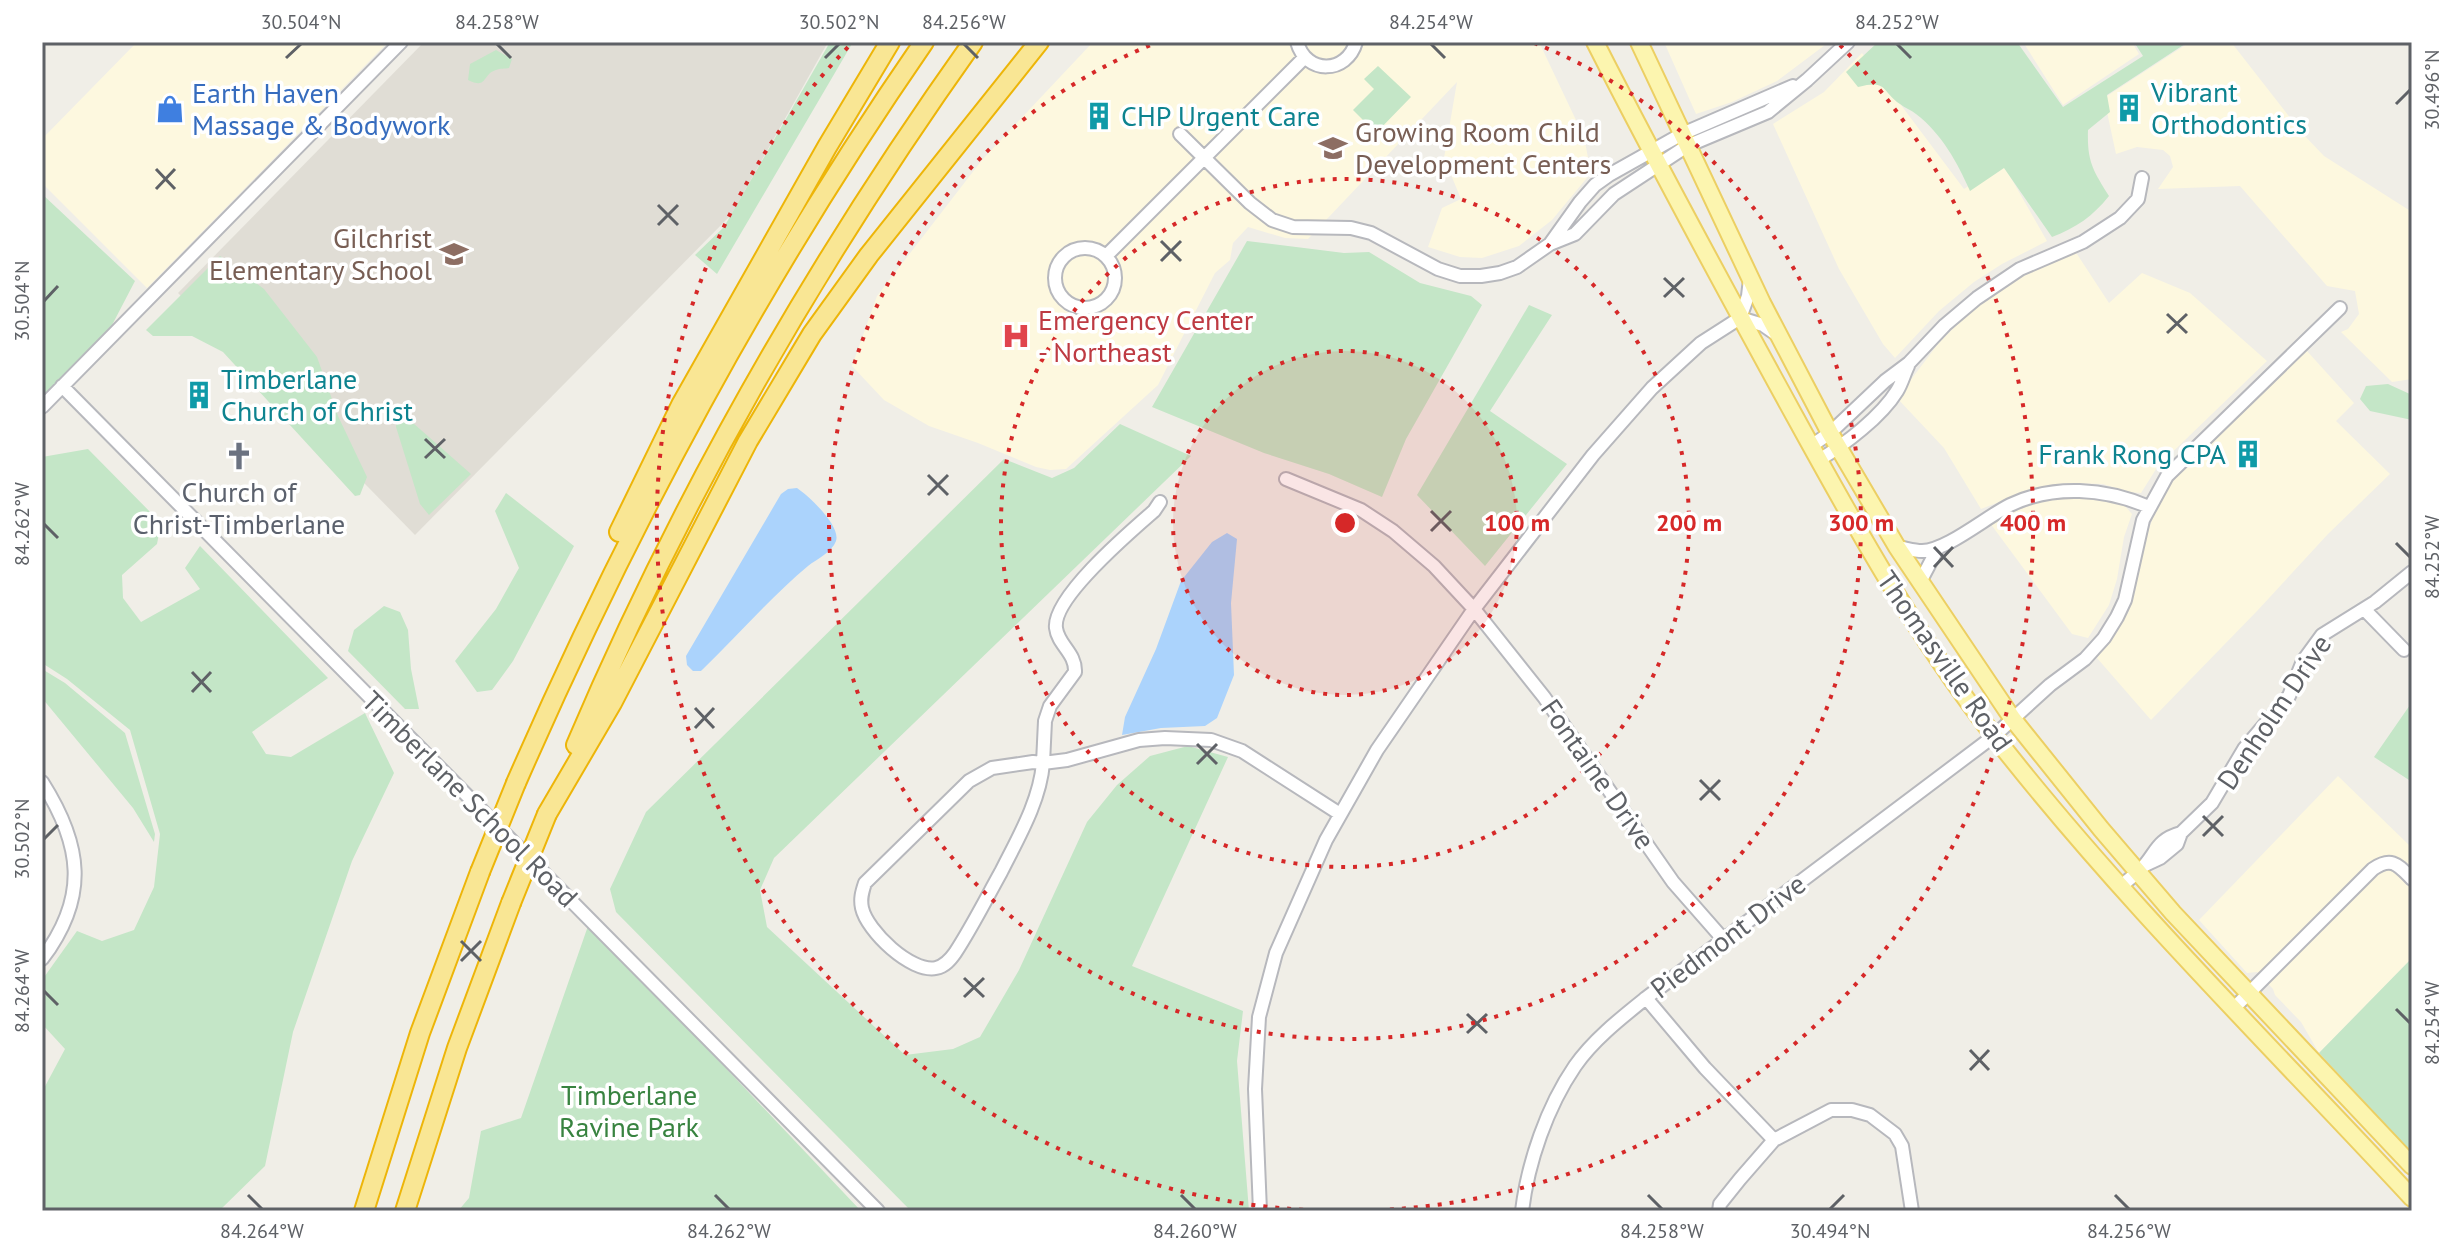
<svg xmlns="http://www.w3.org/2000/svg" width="2454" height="1253" viewBox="0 0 2454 1253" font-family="'PT Sans',sans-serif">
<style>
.commercial{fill:#fdf8df}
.education{fill:#e0ddd5}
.green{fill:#c4e6c7}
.water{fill:#abd3fc}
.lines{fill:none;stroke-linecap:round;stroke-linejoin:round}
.minor-casing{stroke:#b7b8bd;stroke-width:16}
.major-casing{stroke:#eccf63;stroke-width:20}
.highway-casing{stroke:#edb509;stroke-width:22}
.minor{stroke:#fff;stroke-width:12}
.major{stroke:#fcf5af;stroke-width:16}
.highway{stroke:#f9e694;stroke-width:18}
.highway-bridge-casing{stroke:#edb509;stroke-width:22;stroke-linecap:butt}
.highway-bridge{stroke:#f9e694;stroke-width:18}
.ticks{fill:none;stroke:#5e6166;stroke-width:3}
.ring{fill:none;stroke:#d62828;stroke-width:4;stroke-dasharray:4 8}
.labels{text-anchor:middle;stroke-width:7;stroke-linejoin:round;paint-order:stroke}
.culture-label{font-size:28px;fill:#0d838f;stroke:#fff;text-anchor:start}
.shop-label{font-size:28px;fill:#366cbe;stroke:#fff;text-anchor:start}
.education-label{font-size:28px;fill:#785e54;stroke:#fff;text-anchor:start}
.health-label{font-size:28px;fill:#be3a42;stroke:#fff;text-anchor:start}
.worship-label{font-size:28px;fill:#5b616d;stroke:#fff}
.street-label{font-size:28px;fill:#5e6166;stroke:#fff}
.park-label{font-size:28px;fill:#388340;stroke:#fff}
.centre{fill:#d62828;stroke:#fff;stroke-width:4}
.ring-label{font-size:24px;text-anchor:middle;font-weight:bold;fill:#d62828;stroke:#fff;stroke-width:7;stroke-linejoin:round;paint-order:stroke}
.neatline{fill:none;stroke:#5e6166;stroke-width:3}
.ticks-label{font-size:20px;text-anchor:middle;fill:#5e6166}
</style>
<rect width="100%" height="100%" fill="#f0eee7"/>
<path class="commercial" d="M137 42H388L147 288 42 183V139Z
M1093 42H1539L1584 137 1591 173 1552 220 1519 246 1482 258 1460 257 1428 247 1442 208 1461 199 1444 158 1457 82 1308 239 1285 238 1248 227 1233 243 1230 260 1215 273 1158 385 1066 469 1050 470 1036 467 978 443 929 426 884 400 852 366 877 296 982 160Z
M1664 42H1829L1777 81 1732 102 1696 114Z
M2023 42H2132L2139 54 2063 105Z
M2190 42H2231L2302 133 2324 156 2412 212V379L2392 382 2341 332 2348 329 2359 314 2355 291 2327 286 2240 186 2158 189 2173 167 2170 156 2163 150 2137 147 2116 154 2104 98Z
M1862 53 1964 189 2003 164 2047 241 2002 264 1974 282 1939 311 1895 358 1883 344 1839 269 1773 124 1824 92Z
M2075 251 2109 303 2142 273 2190 293 2267 361 2158 466 2141 493 2128 492 2103 484 2069 483 2038 487 1981 509 1944 448 1897 398 1938 344 1977 304 2031 271Z
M2307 351 2354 403 2336 421 2390 474 2328 534 2257 611 2151 720 2097 658 2128 613 2136 587 2143 546 2157 506 2173 480 2199 451Z
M2073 496 2108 499 2124 505 2132 514 2124 537 2117 579 2109 605 2088 638 2072 634 1990 523 2041 500Z
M2338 776 2412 848V958L2319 1053 2301 1022 2275 995 2273 989 2257 972 2247 973 2199 920Z"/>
<path class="education" d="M424 42H828L731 215 415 535 178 293Z"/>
<path class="green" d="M830 42H853L717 274 695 255 724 227Z
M1878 42H2017L2063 107 2143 56 2134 42H2188L2107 95 2110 112 2088 130C2087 162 2093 170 2109 196 2093 216 2076 228 2052 237L2004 168 1970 191C1957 162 1942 134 1916 114 1911 110 1905 108 1900 104 1881 91 1888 79 1858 87L1846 72Z
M496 50 512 59 509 68C505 69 500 68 496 70 482 74 488 90 468 80L470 64Z
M1378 66 1411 97 1376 133 1353 110 1374 89 1364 79Z
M42 194 135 281 111 327 42 397Z
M1247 241 1344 253 1369 252 1420 283 1471 296 1482 305 1406 439 1382 497 1329 474 1264 453 1152 407Z
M220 256 264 289 317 357 338 416 367 477 360 495 355 496 223 352 192 336H153L146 330Z
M1529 305 1552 315 1490 411 1567 464 1485 566 1417 495Z
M2388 384 2412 395V420L2370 411 2360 399 2366 386Z
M397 417 413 423 471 474 429 515 420 504 396 427Z
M1120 424 1191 456 774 858 760 890 767 927 905 1055 953 1049 980 1037 1019 970 1087 822 1117 785 1150 756 1188 746 1228 757 1132 966 1243 1011 1237 1061 1249 1211H911L616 912 610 889 646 812 1004 459 1052 478 1074 468Z
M88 449 161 523 157 544 122 575 123 598 141 622 200 589 185 568 200 546 328 678 252 732 266 754 291 757 365 713 394 773 352 861 293 1032 265 1166 219 1211H42V1092L65 1049 42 1024V980L77 931 102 941 134 930 154 887 160 834 130 730 67 679 42 663V457Z
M506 493 574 546 513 661 492 690 477 692 455 661 496 609 519 568 495 511Z
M384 606 400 612 408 630 411 669 419 709H405L348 651 354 630Z
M42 669 65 683 125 733 155 834 154 842 133 808 42 698Z
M2412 702V782L2374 757Z
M588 926 595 933H598L861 1211H458L469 1198 481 1131 521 1118Z
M2412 958V1153L2319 1053Z"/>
<path class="water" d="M797 488C809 496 841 526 836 541 832 552 817 559 808 566 771 597 736 637 701 671H693L687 665 686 656 781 494 788 489Z
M1227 533 1237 539 1231 603 1234 675 1217 718 1205 726 1161 728 1122 735 1125 717 1156 649 1181 581 1212 542Z"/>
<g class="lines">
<defs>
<path id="minor" d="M1297 42C1306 75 1347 74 1356 42
M1180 134 1250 203 1272 220 1293 227 1351 228 1371 233 1438 269 1460 276H1481L1500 273 1517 267 1550 244 1575 234 1614 194 1687 146 1768 112 1807 80 1848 42
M1550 244 1580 202 1595 185 1609 175 1682 134 1793 86
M1055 278a30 30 0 1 1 60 0a30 30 0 1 1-60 0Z
M1106 256 1304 58
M1740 318 1763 325 1776 334
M62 386 878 1211
M42 407 401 42
M1811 446 1830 433 1885 381 1909 363 1945 325 1977 298 2020 269 2083 242 2120 218 2138 199 2142 178
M1819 460C1845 444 1881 417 1897 391 1902 383 1904 374 1908 366
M1286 479 1361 510 1393 531 1434 566 1474 609 1544 697 1673 882 1723 939
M1160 502 1154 511C1131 531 1052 598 1056 628 1058 645 1076 653 1075 672L1050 706 1045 721 1043 763 1067 760 1139 740 1165 738 1211 740 1242 751 1340 814
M1897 547C1905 548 1914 551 1922 551 1946 551 1986 517 2010 505 2054 484 2105 488 2149 507
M1920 582 1938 548
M2364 609 2404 650
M1033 762 1043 763C1040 801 1018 838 1001 872 986 899 972 927 955 953 950 960 945 966 936 968 911 973 867 931 862 908 860 899 862 892 865 883L969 781 992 768Z
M42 782C82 845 89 897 42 959
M2145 865 2160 858 2177 844 2181 833 2212 803 2244 749 2289 696 2303 661 2322 635 2375 602 2412 572
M2121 886C2128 880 2135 875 2142 868 2157 852 2156 840 2181 833
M1646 998 1705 1068 1774 1140
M2233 1009 2373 869C2392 856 2398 865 2412 879
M1260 1211 1255 1089 1259 1017 1276 953 1326 840 1377 750 1474 609 1593 455 1652 388 1701 343 1740 318 1748 296 1750 279
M1522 1211C1528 1162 1547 1107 1575 1066 1593 1040 1621 1018 1646 998L1994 736 2050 685 2085 659 2104 638 2117 617 2125 600 2143 520 2167 476 2340 308
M1719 1211 1720 1204 1740 1179 1774 1140 1831 1110H1852L1870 1115 1895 1134 1902 1146 1912 1211"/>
<path id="major" d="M1595 42C1659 168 1726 291 1794 415 1855 526 1916 636 1994 736 2122 900 2271 1046 2412 1198
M1639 42 1762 303 1830 433 1897 547 2012 718 2101 829 2173 913 2412 1166"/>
<path id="highway" d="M619 532 681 405 827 147 890 42
M576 745C681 498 817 261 973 42
M516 783C631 520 761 278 924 42
M547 814 612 703 748 441 812 334 869 255 1039 42
M364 1211 420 1033 480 872
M405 1211 457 1048 511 903"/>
</defs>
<use href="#minor" class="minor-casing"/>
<use href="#major" class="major-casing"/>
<use href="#highway" class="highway-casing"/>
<use href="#minor" class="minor"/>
<use href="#major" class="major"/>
<use href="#highway" class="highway"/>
<defs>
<path id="highway-bridge" d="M480 872 516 783
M511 903 547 814"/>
</defs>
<use href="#highway-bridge" class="highway-bridge-casing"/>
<use href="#highway-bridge" class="highway-bridge"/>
</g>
<path class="ticks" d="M497 44 511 58M964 44 978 58M1431 44 1445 58M1897 44 1911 58M286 58 301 44M825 58 839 44M2396 104 2410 90M156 169 175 189M156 189 175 169M658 205 678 225M658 225 678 205M1161 241 1181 261M1161 261 1181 241M1664 278 1684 297M1664 297 1684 278M44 301 58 286M2167 314 2187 333M2167 333 2187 314M425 439 445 458M425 458 445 439M928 475 948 495M928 495 948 475M1431 511 1451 531M44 524 58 538M1431 531 1451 511M2396 543 2410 557M1934 547 1953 567M1934 567 1953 547M192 672 211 692M192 692 211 672M695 708 714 728M695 728 714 708M1197 744 1217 764M1197 764 1217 744M1700 780 1720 800M1700 800 1720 780M2203 816 2223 836M2203 836 2223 816M44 839 58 825M461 941 481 961M461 961 481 941M964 978 984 997M44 991 58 1005M964 997 984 978M2396 1009 2410 1023M1467 1014 1487 1033M1467 1033 1487 1014M1970 1050 1989 1070M1970 1070 1989 1050M248 1195 262 1209M715 1195 729 1209M1181 1195 1195 1209M1648 1195 1662 1209M2115 1195 2129 1209M1830 1209 1844 1195"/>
<circle cx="1345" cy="523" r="172" fill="#d62828" fill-opacity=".12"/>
<g class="ring">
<circle cx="1345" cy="523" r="172"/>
<circle cx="1345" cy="523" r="344"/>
<path d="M1534 43A516 516 0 1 1 1156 43"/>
<path d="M1339 1211A688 688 0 0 1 850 45M1840 45A688 688 0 0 1 1351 1211"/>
</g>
<defs>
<symbol id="building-bare" viewBox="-9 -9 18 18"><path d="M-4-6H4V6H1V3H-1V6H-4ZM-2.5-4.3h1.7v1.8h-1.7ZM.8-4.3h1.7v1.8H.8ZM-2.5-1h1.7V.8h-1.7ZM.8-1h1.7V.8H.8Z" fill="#0f9aa8" stroke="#fff" stroke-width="2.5" paint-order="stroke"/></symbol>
<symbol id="shop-bare" viewBox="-9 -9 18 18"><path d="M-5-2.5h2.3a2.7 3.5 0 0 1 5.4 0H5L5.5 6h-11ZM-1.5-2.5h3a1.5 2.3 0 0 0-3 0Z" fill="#3f7fe0" stroke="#fff" stroke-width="2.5" paint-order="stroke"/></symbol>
<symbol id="school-bare" viewBox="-9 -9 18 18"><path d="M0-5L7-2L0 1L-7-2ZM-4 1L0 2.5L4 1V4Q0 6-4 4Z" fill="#8d6e63" stroke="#fff" stroke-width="2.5" paint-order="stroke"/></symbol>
<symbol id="hospital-bare" viewBox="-9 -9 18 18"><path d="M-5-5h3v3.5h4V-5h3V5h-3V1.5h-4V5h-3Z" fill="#e0444e" stroke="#fff" stroke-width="2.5" paint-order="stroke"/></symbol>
<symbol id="church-bare" viewBox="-9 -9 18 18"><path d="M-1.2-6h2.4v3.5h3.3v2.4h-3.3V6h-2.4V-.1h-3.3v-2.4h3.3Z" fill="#6b7280" stroke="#fff" stroke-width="2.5" paint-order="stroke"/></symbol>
</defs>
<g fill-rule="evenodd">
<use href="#building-bare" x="2109" y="88" width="40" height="40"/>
<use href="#shop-bare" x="150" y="89" width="40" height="40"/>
<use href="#building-bare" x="1079" y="96" width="40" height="40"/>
<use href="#school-bare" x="1313" y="128" width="40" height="40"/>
<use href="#school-bare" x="434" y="234" width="40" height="40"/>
<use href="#hospital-bare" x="996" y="316" width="40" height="40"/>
<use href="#building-bare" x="179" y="375" width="40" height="40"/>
<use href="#building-bare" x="2228" y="434" width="40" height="40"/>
<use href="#church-bare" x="219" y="436" width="40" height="40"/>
</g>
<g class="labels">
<g class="culture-label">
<text x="2151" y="102">Vibrant<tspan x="2151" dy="32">Orthodontics</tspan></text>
<text x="1121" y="126">CHP Urgent Care</text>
<text x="221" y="389">Timberlane<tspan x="221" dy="32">Church of Christ</tspan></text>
<text x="2226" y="464" text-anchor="end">Frank Rong CPA</text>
</g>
<g class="shop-label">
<text x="192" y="103">Earth Haven<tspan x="192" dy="32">Massage &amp; Bodywork</tspan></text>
</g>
<g class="education-label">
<text x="1355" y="142">Growing Room Child<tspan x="1355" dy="32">Development Centers</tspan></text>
<text x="432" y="248" text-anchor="end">Gilchrist<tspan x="432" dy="32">Elementary School</tspan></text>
</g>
<g class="health-label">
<text x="1038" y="330">Emergency Center<tspan x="1038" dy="32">- Northeast</tspan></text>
</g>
<g class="worship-label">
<text x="239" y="502">Church of<tspan x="239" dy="32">Christ-Timberlane</tspan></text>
</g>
<g class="street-label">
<text transform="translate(1945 661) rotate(55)" y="10">Thomasville Road</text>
<text transform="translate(2274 712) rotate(-56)" y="10">Denholm Drive</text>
<text transform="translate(1598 774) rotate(55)" y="10">Fontaine Drive</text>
<text transform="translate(470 799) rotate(45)" y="10">Timberlane School Road</text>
<text transform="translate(1728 936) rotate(-37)" y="10">Piedmont Drive</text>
</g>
<g class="park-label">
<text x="629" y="1105">Timberlane<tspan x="629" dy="32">Ravine Park</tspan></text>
</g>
</g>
<circle cx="1345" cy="523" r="12" class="centre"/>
<g class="ring-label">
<text x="1517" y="531">100 m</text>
<text x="1689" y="531">200 m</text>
<text x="1861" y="531">300 m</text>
<text x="2033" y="531">400 m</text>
</g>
<rect width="2454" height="1253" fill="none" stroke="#ffffff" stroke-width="88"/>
<rect x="44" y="44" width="2366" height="1165" class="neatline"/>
<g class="ticks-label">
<text x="301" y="29">30.504°N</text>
<text x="497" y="29">84.258°W</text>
<text x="839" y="29">30.502°N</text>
<text x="964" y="29">84.256°W</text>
<text x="1431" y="29">84.254°W</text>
<text x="1897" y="29">84.252°W</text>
<text transform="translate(2432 90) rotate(-90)" y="7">30.496°N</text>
<text transform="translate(22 301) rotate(-90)" y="7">30.504°N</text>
<text transform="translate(22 524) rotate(-90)" y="7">84.262°W</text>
<text transform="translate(2432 557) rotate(-90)" y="7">84.252°W</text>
<text transform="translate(22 839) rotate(-90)" y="7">30.502°N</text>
<text transform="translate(22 991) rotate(-90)" y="7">84.264°W</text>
<text transform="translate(2432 1023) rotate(-90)" y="7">84.254°W</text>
<text x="262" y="1238">84.264°W</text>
<text x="729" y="1238">84.262°W</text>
<text x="1195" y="1238">84.260°W</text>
<text x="1662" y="1238">84.258°W</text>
<text x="1830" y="1238">30.494°N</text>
<text x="2129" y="1238">84.256°W</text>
</g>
</svg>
